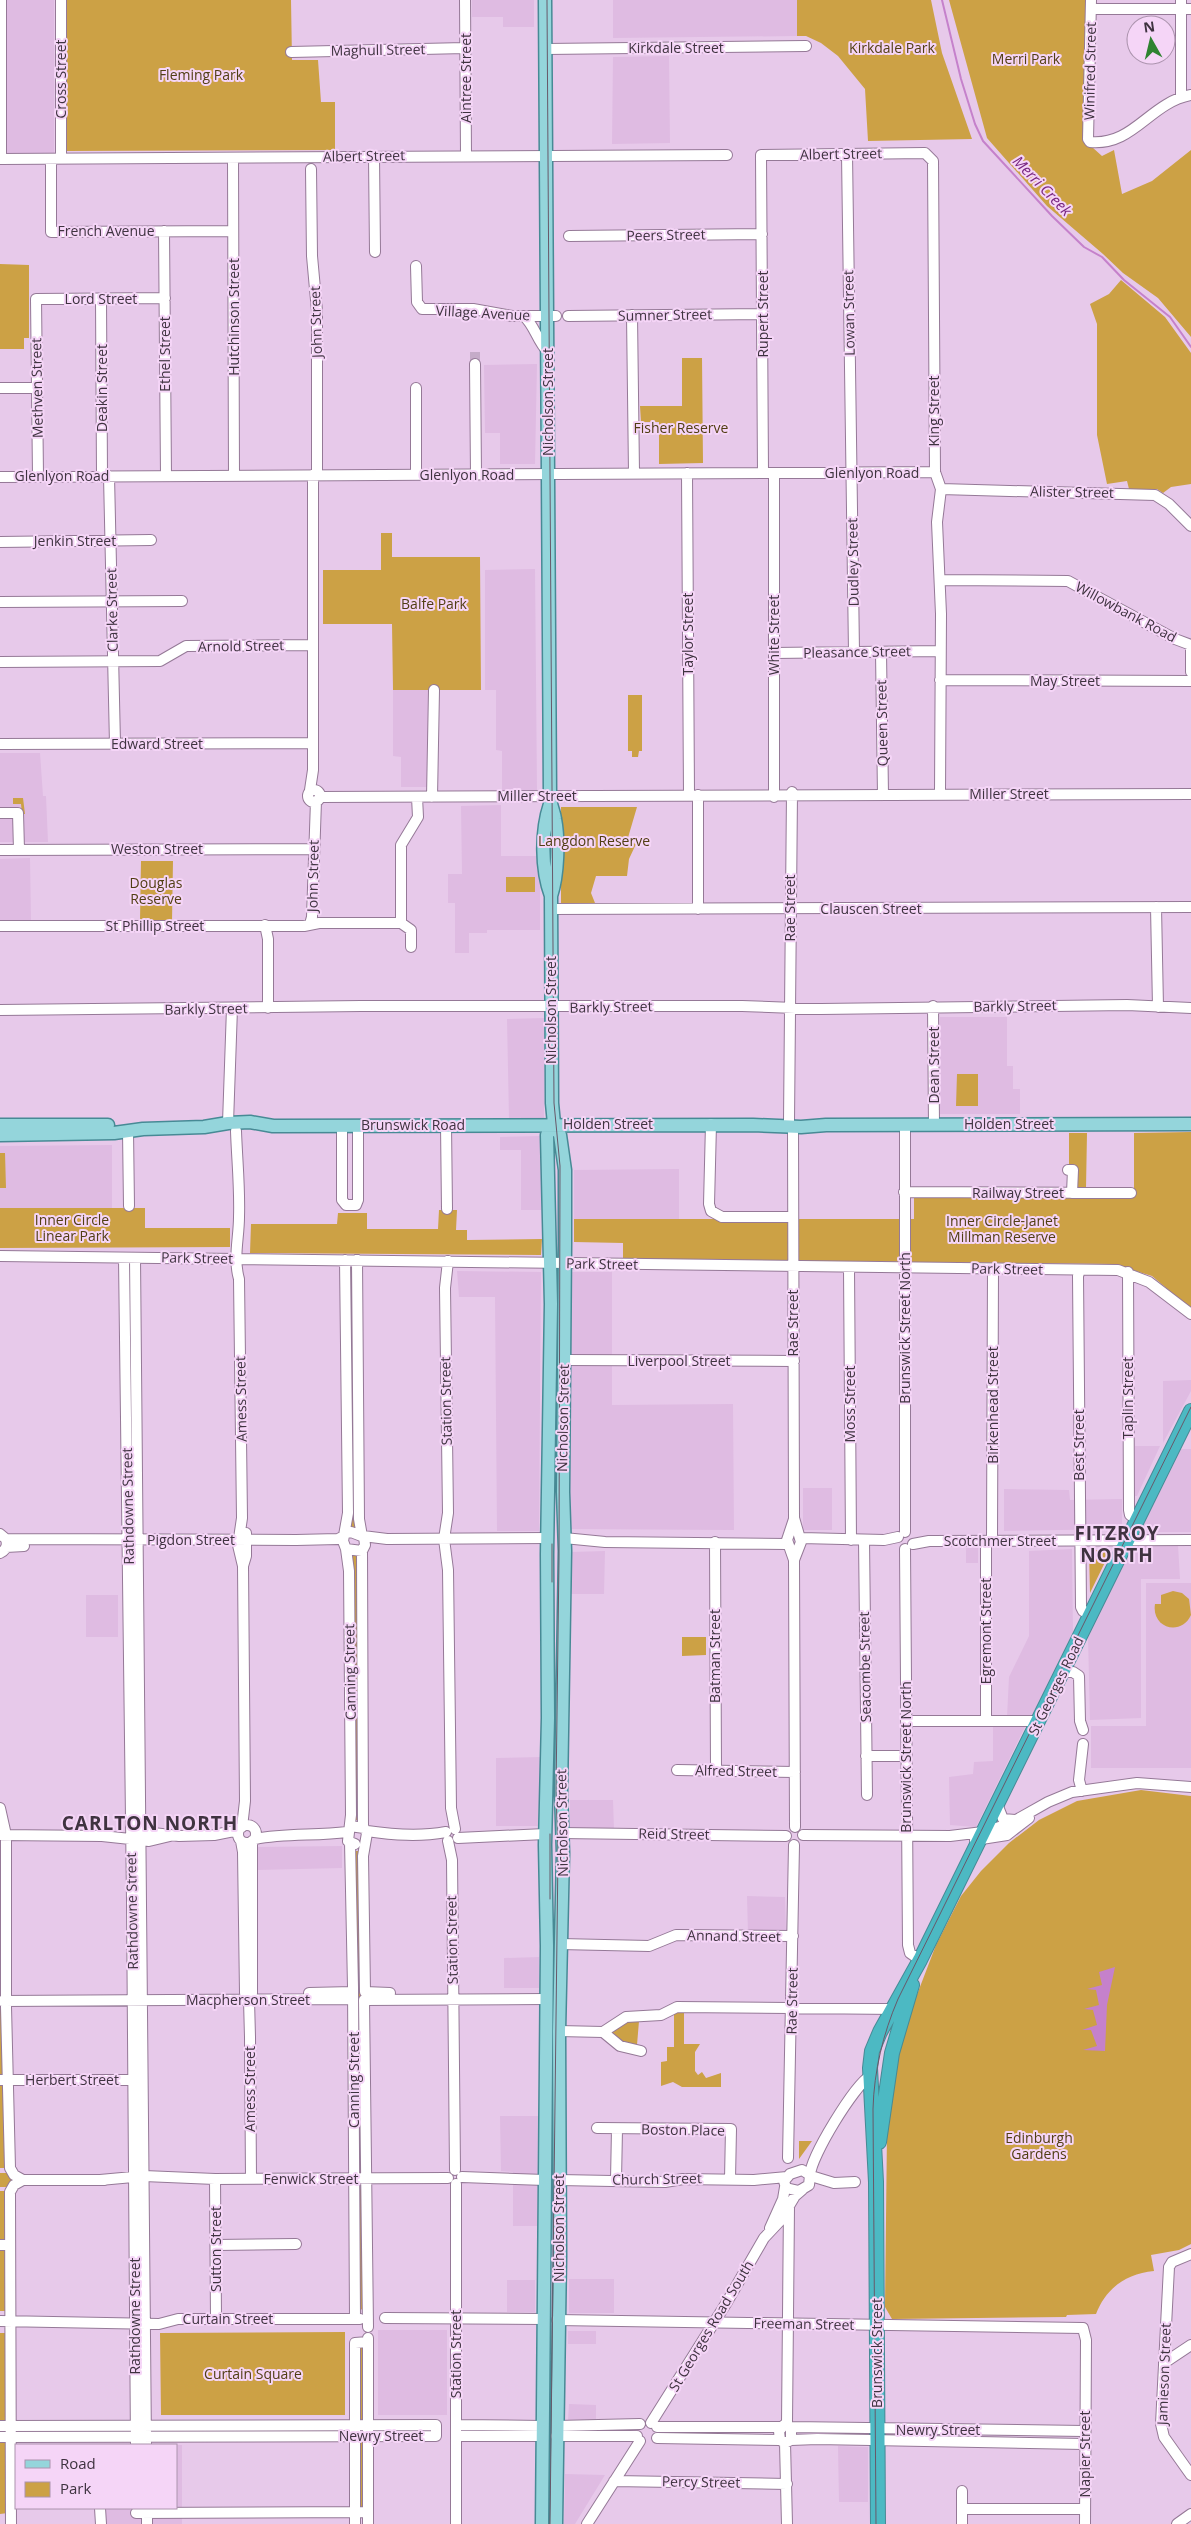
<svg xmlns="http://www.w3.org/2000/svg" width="1191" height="2524" viewBox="0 0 1191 2524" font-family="'Open Sans',sans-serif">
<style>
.built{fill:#dfbbe2}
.green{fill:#cca145}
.water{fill:#c581cb}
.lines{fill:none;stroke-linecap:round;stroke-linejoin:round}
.stream{stroke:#c581cb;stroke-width:2}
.minor-tunnel{stroke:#c5abc8;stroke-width:10;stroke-dasharray:10 5;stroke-linecap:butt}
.minor-casing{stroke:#957997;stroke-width:12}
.major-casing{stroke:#478a95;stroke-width:15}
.highway-casing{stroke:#478a95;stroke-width:16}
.minor{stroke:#fff;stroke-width:10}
.major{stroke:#94d5db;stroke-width:12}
.highway{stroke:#4cb9c3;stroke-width:14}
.tram{stroke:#685869;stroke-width:1}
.labels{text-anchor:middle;stroke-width:4;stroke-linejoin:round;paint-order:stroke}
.street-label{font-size:14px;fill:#3f3340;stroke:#f5d5f7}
.park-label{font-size:14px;fill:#513e13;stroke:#f5d5f7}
.water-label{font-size:15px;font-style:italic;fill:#792782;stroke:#f5d5f7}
.district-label{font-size:19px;font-weight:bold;letter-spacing:1px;fill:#3f3340;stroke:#f5d5f7}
</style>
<rect width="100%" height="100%" fill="#e7c9ea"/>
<path class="built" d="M0 0H54V153H7V15L0 14Z
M472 0H534V27H503V17H472Z
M613 0H797V36L613 38Z
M669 56 670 143 612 144 613 57Z
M537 364 535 464H500V433H485L484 365Z
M535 569 537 791H502V751L496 750V690H485V570Z
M393 690H431V787H401V757L393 756Z
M0 753H40L43 796H46L48 842H0Z
M501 805V856H540V930H487V933H469V953H455V903H448V874H462L461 806Z
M30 858 31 922H0V859Z
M940 1017H1007V1066H1013V1089H1020V1114H940Z
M544 1018V1119H509L507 1019Z
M541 1136V1210H521V1150H500V1137Z
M112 1145V1208H0V1146Z
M679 1169V1219H574V1170Z
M457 1271 541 1272 539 1531H497L495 1297H459Z
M572 1272H612V1405L733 1404 734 1530 566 1529 567 1405Z
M1191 1380V1391L1163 1443V1381Z
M1135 1446H1160L1137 1496H1135Z
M1181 1449H1191V1532H1140Z
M803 1488H832V1530H803Z
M1004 1489 1069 1490 1070 1500 1122 1499V1529L1004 1531Z
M1178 1545 1180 1579H1141V1718L1090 1720 1088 1637 1131 1546Z
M966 1548H978V1563H966Z
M1072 1549 1073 1633 1033 1717H1007L1009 1677 1029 1636V1551Z
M605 1551 604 1594H570L571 1552Z
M1146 1583H1191V1768H1091V1726H1146Z
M86 1595H118V1637H86Z
M993 1727H1025L976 1827 950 1825 949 1777 973 1774 974 1762 993 1761Z
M542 1757 539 1826H496V1758Z
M570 1800H613L614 1830 570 1829Z
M342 1846V1868L257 1870V1847Z
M747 1896 785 1897 786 1933H748Z
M539 1957V1988H504V1958Z
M500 2116H538L537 2226H513V2172L501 2171Z
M569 2279H614V2313H569Z
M507 2280H535V2312H507Z
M378 2330H447V2415H378Z
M568 2331H596V2344H568Z
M569 2404 596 2405V2421H568Z
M176 2445H182V2524H105V2508H176Z
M838 2446 868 2447V2502H839Z
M565 2474 605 2475 575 2524H564Z"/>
<path class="green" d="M66 0H291L292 60H318L321 102H335V150L66 151Z
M797 0H931L942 53 972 139 868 141 865 89 838 56 821 43 806 36H797Z
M949 0H1086L1083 139 1102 156 1114 150 1122 194 1152 181 1191 150V337L1158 298 1123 273 1103 254 1047 206 987 138Z
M0 264 29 265V338H24V349H0Z
M1121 280 1165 317 1191 353V484L1171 487 1163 493 1157 489H1129L1127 481 1107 484 1097 435V324L1090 304 1109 294Z
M682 358H702L703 463 659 464V422H641L640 406H682Z
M381 533H392V557H480L481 690H393L392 624H323V570H381Z
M628 695H642V751H639L638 757H632V751H628Z
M13 798H23L25 814H22L21 804H13Z
M561 807H637L627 841 636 844 629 859 627 876H596L591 893 595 903H561Z
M141 861H173L172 921H140Z
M506 877H535V892H506Z
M957 1074H978V1106H956Z
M1191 1132V1309L1152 1276 1113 1264 623 1259V1243L574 1242V1219H914V1195L1134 1197V1133Z
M1069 1133H1087L1086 1188H1069Z
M0 1153H5L6 1188H0Z
M0 1208H145V1228H230V1247L0 1248Z
M439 1210H457L456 1230H467V1240L542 1239 541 1255 250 1253 251 1224H337L338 1213H367V1229H438Z
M347 1271H355L356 1396H348Z
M348 1403H356L358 1529 350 1528Z
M1089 1550H1111L1090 1593Z
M350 1554 358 1556 360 1694H352Z
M1173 1591 1182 1593 1189 1599 1191 1615C1181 1637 1151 1628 1155 1604H1161V1595Z
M682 1637H706V1655L682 1656Z
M360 1700 361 1820H353L352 1701Z
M1141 1790 1191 1796V2244L1179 2250 1151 2255 1154 2271C1126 2274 1106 2288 1096 2314L1067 2315 1066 2317 892 2319 885 2307 887 2132 897 2058 910 2013 936 1945 961 1896 981 1871 1009 1843 1039 1820 1077 1801Z
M353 1851H361L364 2168H357Z
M0 2009H5L6 2075H0Z
M674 2012H684V2044H700L695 2052V2071L698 2075 702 2072 706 2078 721 2073V2087H682L673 2082 661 2086V2062L667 2061V2047H674Z
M639 2021 637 2045 624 2043 611 2033V2031L624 2022Z
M0 2084H6L7 2168H0Z
M799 2141H812L799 2159Z
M0 2173H7L18 2179 8 2187H0Z
M365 2189 364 2309 358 2310 356 2190Z
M0 2191H7L6 2241 0 2240Z
M0 2249H6L8 2311H0Z
M345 2332V2415H161L160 2333Z
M0 2333H8L9 2422H0Z
M358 2348H364L365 2421H357Z
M357 2440H364L365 2508H358Z
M0 2442H8V2513L0 2514Z"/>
<path class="water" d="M1115 1967 1107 2005 1105 2051 1083 2050 1097 2046 1091 2030H1082L1097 2025 1093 2010 1084 2009 1099 2005 1096 1990 1087 1989 1102 1985 1099 1972Z"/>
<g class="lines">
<path class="stream" d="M942 0 961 79 975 124 983 141 1052 216 1084 247 1102 257 1124 280 1170 317 1191 347"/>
<path class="minor-tunnel" d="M475 352V364"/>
<defs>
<path id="minor" d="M61 0V159
M465 0 466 155
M1091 0 1088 139 1090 142C1134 146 1149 103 1191 95
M1091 9H1191
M546 49 806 46
M291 52 465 48
M1181 97V0
M847 154 854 652
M374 156 375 252
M233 158 234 476
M0 159 727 155
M1 159V0
M51 159V232L233 231
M311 169 312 256 317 311V475
M164 231 166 476
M569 236 762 234
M416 266 417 302 422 309H473L512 316H556
M101 299 102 476
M632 315 634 473
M524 316C535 326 537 341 548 352
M568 316 763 314
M475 364 476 475
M0 388H37
M416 388V475
M687 473 689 795
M763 473 761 155 925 153 933 161 935 472 941 489 937 522 941 614 940 794
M774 473V797
M38 476 36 299 165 298
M109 476 115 744
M0 477 935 472
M941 489 1155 495 1169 504 1191 526
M0 542 151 540
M940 580 1068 581 1175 639 1191 645
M0 602 182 601
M1191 645V672
M881 652 883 795
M774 653 940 651
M0 662 160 661 186 646 313 645
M940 680 1191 681
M0 744 313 743
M308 796a6 6 0 1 1 12 0a6 6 0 1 1-12 0Z
M310 790 313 770V475
M698 795V909
M320 797 1191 794
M432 797 434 690
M0 813H18L19 850
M0 850 314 849
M1156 907 1158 1007
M551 909 1191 907
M401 923V845L418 817 417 797
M401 923 411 930V947
M310 924 312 917 316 801
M265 925 268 939V1008
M0 926H304L319 923H401
M933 1006 934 1124
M0 1010 361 1006H742L821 1009 1127 1005 1191 1008
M789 1122 792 792
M228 1123 232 1008
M711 1124 709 1204 711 1211 722 1217H793
M905 1124V1532
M446 1125 447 1209
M342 1126V1200L346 1205H356L358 1200V1126
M793 1127 794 1518 801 1542 794 1560
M128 1131 129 1206
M236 1131C237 1160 240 1188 239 1217 239 1238 233 1258 239 1279L242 1518 238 1545 243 1566
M1068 1170H1073L1072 1193
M904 1192 1131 1193
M0 1256 1118 1270 1149 1282 1191 1314
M124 1258 132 1899 136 2445
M135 1258 146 2445
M345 1260 348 1513 343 1541 346 1549 362 1551 365 1545 364 1537 351 1532 346 1533
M357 1260 359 1519 362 1536
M448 1261 445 1288 448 1513 444 1539 448 1570 451 1808 455 1829
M849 1268 851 1540
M1080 1270 1078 1276 1081 1607 1083 1611 1091 1615
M1128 1272 1129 1510 1130 1515 1138 1520
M564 1360 794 1361
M794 1519 787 1540 794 1560 795 1827
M0 1534 6 1539C8 1546 6 1550 0 1553
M363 1536 387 1539 548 1538
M564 1538 605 1542 787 1544
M801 1538 884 1540 898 1537
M6 1539 296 1540 338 1539 344 1536
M864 1540 867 1795
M986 1541V1721
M992 1541 993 1269
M715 1542 716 1771
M913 1544 929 1541 1191 1540
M6 1547 24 1546
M346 1549 349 1571 351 1815 348 1841 355 1844
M905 1549 908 1945 910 1953 920 1960
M362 1551 363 1828
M1062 1672H1073L1079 1676 1080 1721 1083 1730
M906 1721H1038
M866 1756H906
M677 1770 795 1772
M1082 1791 1079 1780 1083 1744
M997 1804 1003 1819 1015 1820
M0 1808 6 1835V2007L10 2168 14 2175 23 2180
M238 1834a9 9 0 1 1 18 0a9 9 0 1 1-18 0Z
M350 1826 364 1828 367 1833 363 1856 365 1992 390 1993
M242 1827 245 1801 243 1566 246 1556V1533
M136 1831 179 1836 214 1835 239 1830
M367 1831C394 1835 419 1837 446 1832
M562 1833 786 1836
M0 1835 102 1836 149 1841 170 1836
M803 1835 950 1836 983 1832 1009 1824 1048 1802 1072 1792 1137 1783 1191 1787
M458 1838 545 1834
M255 1839C285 1833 316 1836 347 1832
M975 1840 1007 1835 1029 1818
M241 1841 243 1852 245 1993 249 2000 250 2037 251 2179
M448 1841 452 1860 455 2170
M350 1842 353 1987 355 2318
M560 1944 649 1946 676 1935 793 1936
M309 1993 353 1992
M249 2000 252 1993V1841
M2 2001 353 1999
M559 2031 603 2032 620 2046 641 2051
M603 2032 626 2017 661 2015 677 2007 899 2009
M0 2080H140
M597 2128 731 2129 730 2179
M788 2158 794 1845
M802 2170 810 2175 809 2185 799 2191 786 2188 784 2181 790 2174Z
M810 2175C811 2156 854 2086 870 2076
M811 2176 834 2183 855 2182
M462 2177 545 2180
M215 2179 216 2319
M23 2180H105
M100 2180 144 2176 215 2179 448 2178
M559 2180 665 2182 683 2179 754 2180 787 2177
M616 2180 617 2129
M456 2184V2524
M770 2228 783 2199 785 2187
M0 2245H10
M216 2245 296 2244
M1191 2254 1172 2262 1169 2267 1161 2424 1164 2437 1191 2475
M385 2318 544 2319
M557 2320 1083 2328 1086 2340 1085 2524
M0 2321 159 2324 178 2319H360
M368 2327 364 2000 546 1999
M368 2338V2524
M1164 2363 1191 2345
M651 2423 727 2302 764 2238 780 2221 795 2196 802 2190
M787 2424 789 2206
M456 2425 543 2426
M0 2426 436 2425V2436L0 2437
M557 2426 640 2424
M657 2427H781
M791 2427 1084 2431
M456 2436H543
M556 2436H637
M657 2438 780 2440
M791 2440V2427L784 2425 779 2431 780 2440 785 2443 791 2440 817 2439 1084 2444
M785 2443 787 2524
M614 2481 787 2484
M100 2508 101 2524
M147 2508V2524
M962 2509H1085
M136 2513 368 2512
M11 2524 10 2192 14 2185 23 2180
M355 2524V2343L368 2342
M587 2524 640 2441
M962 2524V2491
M1177 2524 1191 2514"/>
<path id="major" d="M545 0 550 796C550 805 554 811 555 819 559 840 558 875 551 896
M550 804C541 831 541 869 551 896L552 1103 554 1124 560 1135 565 1170V1244L563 1492 565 1551 561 1792 563 1853 559 2031 560 2256 556 2524
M0 1125H108
M0 1135 114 1133 143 1129 204 1127 228 1123 250 1122 273 1126 753 1125 801 1127 826 1125 1191 1124
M542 2524 547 1946 545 1845 548 1718 547 1554 551 1304 547 1135 554 1124"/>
<path id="highway" d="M879 2142 892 2053 912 1985
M878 2524 876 2182 870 2068 872 2051 880 2032 920 1960 1191 1411"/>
</defs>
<use href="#minor" class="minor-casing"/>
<use href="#major" class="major-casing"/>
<use href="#highway" class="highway-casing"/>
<use href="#minor" class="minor"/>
<use href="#major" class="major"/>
<use href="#highway" class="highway"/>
<path class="tram" d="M547 0 554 1103 560 1166 559 1558 556 1792 558 1852 550 2524
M552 1582V1544
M550 1899V1834
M876 2524 873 2109C874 2071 883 2034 898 1999L1191 1407"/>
</g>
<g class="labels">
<g class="street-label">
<text x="676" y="53">Kirkdale Street</text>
<text transform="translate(378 50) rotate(-1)" y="5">Maghull Street</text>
<text transform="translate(1090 71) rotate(-89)" y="5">Winifred Street</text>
<text transform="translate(466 78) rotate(-90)" y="5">Aintree Street</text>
<text transform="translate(61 79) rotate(-90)" y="5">Cross Street</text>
<text transform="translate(841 154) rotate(-1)" y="5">Albert Street</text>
<text transform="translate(364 156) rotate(-1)" y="5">Albert Street</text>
<text x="106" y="236">French Avenue</text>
<text transform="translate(666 235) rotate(-1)" y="5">Peers Street</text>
<text x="101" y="304">Lord Street</text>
<text transform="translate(483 313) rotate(3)" y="5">Village Avenue</text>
<text transform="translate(849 313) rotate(-91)" y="5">Lowan Street</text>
<text transform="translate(763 314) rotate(-90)" y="5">Rupert Street</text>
<text transform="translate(665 315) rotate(-1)" y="5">Sumner Street</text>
<text transform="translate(234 317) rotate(-90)" y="5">Hutchinson Street</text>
<text transform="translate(316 322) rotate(-92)" y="5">John Street</text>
<text transform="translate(165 354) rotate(-90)" y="5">Ethel Street</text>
<text transform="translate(37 388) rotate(-91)" y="5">Methven Street</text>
<text transform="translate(102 388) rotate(-90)" y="5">Deakin Street</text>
<text transform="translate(548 402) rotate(-90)" y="5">Nicholson Street</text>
<text transform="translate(934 411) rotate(-90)" y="5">King Street</text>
<text x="872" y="478">Glenlyon Road</text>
<text x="467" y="480">Glenlyon Road</text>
<text x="62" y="481">Glenlyon Road</text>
<text transform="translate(1072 492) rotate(1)" y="5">Alister Street</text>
<text x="75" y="546">Jenkin Street</text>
<text transform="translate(853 562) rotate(-91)" y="5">Dudley Street</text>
<text transform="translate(112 610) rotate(-91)" y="5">Clarke Street</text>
<text transform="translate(1126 612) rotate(28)" y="5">Willowbank Road</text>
<text transform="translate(688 634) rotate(-90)" y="5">Taylor Street</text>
<text transform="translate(774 635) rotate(-90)" y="5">White Street</text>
<text transform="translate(241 646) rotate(-1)" y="5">Arnold Street</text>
<text transform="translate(857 652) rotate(-1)" y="5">Pleasance Street</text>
<text x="1065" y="686">May Street</text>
<text transform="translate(882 723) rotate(-91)" y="5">Queen Street</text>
<text x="157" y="749">Edward Street</text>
<text x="1009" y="799">Miller Street</text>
<text x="537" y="801">Miller Street</text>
<text x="157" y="854">Weston Street</text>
<text transform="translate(313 876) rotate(-89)" y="5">John Street</text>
<text transform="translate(790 908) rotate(-90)" y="5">Rae Street</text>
<text x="871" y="914">Clauscen Street</text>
<text x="155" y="931">St Phillip Street</text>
<text transform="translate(1015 1006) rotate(-1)" y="5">Barkly Street</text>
<text transform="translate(611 1007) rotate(-1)" y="5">Barkly Street</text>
<text transform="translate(206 1009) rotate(-1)" y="5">Barkly Street</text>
<text transform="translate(551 1010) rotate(-90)" y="5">Nicholson Street</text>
<text transform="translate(934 1065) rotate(-90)" y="5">Dean Street</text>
<text x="608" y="1129">Holden Street</text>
<text x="1009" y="1129">Holden Street</text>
<text x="413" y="1130">Brunswick Road</text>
<text x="1018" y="1198">Railway Street</text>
<text transform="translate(197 1258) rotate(1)" y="5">Park Street</text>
<text transform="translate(602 1264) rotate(1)" y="5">Park Street</text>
<text transform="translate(1007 1269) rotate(1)" y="5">Park Street</text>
<text transform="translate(793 1323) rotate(-90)" y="5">Rae Street</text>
<text transform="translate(905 1328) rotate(-90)" y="5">Brunswick Street North</text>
<text x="679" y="1366">Liverpool Street</text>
<text transform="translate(1128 1398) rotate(-90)" y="5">Taplin Street</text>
<text transform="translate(241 1399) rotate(-91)" y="5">Amess Street</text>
<text transform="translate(446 1401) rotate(-91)" y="5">Station Street</text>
<text transform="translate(850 1404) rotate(-90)" y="5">Moss Street</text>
<text transform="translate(993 1405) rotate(-90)" y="5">Birkenhead Street</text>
<text transform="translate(563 1418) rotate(-89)" y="5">Nicholson Street</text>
<text transform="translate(1079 1445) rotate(-90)" y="5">Best Street</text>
<text transform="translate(128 1506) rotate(-91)" y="5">Rathdowne Street</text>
<text x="191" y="1545">Pigdon Street</text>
<text x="1000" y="1546">Scotchmer Street</text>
<text transform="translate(986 1631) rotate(-90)" y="5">Egremont Street</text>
<text transform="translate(715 1656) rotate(-90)" y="5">Batman Street</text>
<text transform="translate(865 1667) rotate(-91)" y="5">Seacombe Street</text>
<text transform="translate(350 1672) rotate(-91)" y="5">Canning Street</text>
<text transform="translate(1056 1686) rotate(-64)" y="5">St Georges Road</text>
<text transform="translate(906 1757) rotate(-90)" y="5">Brunswick Street North</text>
<text transform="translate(736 1771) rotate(1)" y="5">Alfred Street</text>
<text transform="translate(562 1823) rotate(-91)" y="5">Nicholson Street</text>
<text transform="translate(674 1834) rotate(1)" y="5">Reid Street</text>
<text transform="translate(132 1911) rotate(-91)" y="5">Rathdowne Street</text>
<text transform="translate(734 1936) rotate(1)" y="5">Annand Street</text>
<text transform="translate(452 1940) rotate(-91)" y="5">Station Street</text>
<text x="248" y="2005">Macpherson Street</text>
<text transform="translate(792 2001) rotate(-89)" y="5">Rae Street</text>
<text x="72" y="2085">Herbert Street</text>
<text transform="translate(354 2080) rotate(-90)" y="5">Canning Street</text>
<text transform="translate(250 2089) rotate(-90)" y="5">Amess Street</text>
<text transform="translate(683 2130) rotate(1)" y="5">Boston Place</text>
<text x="311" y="2184">Fenwick Street</text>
<text transform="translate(657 2179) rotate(-1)" y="5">Church Street</text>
<text transform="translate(559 2228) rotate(-90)" y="5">Nicholson Street</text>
<text transform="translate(216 2249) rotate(-90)" y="5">Sutton Street</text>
<text transform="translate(135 2316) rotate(-90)" y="5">Rathdowne Street</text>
<text x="228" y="2324">Curtain Street</text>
<text transform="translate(804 2324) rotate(1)" y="5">Freeman Street</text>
<text transform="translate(711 2326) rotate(-59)" y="5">St Georges Road South</text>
<text transform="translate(877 2353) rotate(-90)" y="5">Brunswick Street</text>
<text transform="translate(456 2354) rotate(-90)" y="5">Station Street</text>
<text transform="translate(1164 2374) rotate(-88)" y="5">Jamieson Street</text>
<text x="938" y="2435">Newry Street</text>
<text x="381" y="2441">Newry Street</text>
<text transform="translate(1085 2454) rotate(-90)" y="5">Napier Street</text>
<text transform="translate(701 2482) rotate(1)" y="5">Percy Street</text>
</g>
<g class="park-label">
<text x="892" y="53">Kirkdale Park</text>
<text x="1026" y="64">Merri Park</text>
<text x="201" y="80">Fleming Park</text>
<text x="681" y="433">Fisher Reserve</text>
<text x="434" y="609">Balfe Park</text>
<text x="594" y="846">Langdon Reserve</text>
<text x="156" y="888">Douglas<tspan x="156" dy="16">Reserve</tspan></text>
<text x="72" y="1225">Inner Circle<tspan x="72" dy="16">Linear Park</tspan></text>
<text x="1002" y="1226">Inner Circle-Janet<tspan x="1002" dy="16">Millman Reserve</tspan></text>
<text x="1039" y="2143">Edinburgh<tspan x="1039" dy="16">Gardens</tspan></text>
<text x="253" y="2379">Curtain Square</text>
</g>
<g class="water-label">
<text transform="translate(1042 186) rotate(46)" y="5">Merri Creek</text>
</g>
<g class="district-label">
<text x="1117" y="1540">FITZROY<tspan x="1117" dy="22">NORTH</tspan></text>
<text x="150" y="1830">CARLTON NORTH</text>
</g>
</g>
<rect x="15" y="2444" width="162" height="65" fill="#f5d5f7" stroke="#ac94ae"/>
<rect x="25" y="2460" width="25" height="8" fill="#94d5db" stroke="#ac94ae"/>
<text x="60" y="2469" font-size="15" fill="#3f3340">Road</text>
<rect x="25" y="2482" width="25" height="15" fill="#cca145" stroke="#ac94ae"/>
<text x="60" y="2494" font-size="15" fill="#3f3340">Park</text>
<g transform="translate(1151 40) rotate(352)"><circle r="24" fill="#f5d5f7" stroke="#ac94ae"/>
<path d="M0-4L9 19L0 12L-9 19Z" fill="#2f8331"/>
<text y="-8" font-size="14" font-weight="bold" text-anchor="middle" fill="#3f3340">N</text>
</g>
</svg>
